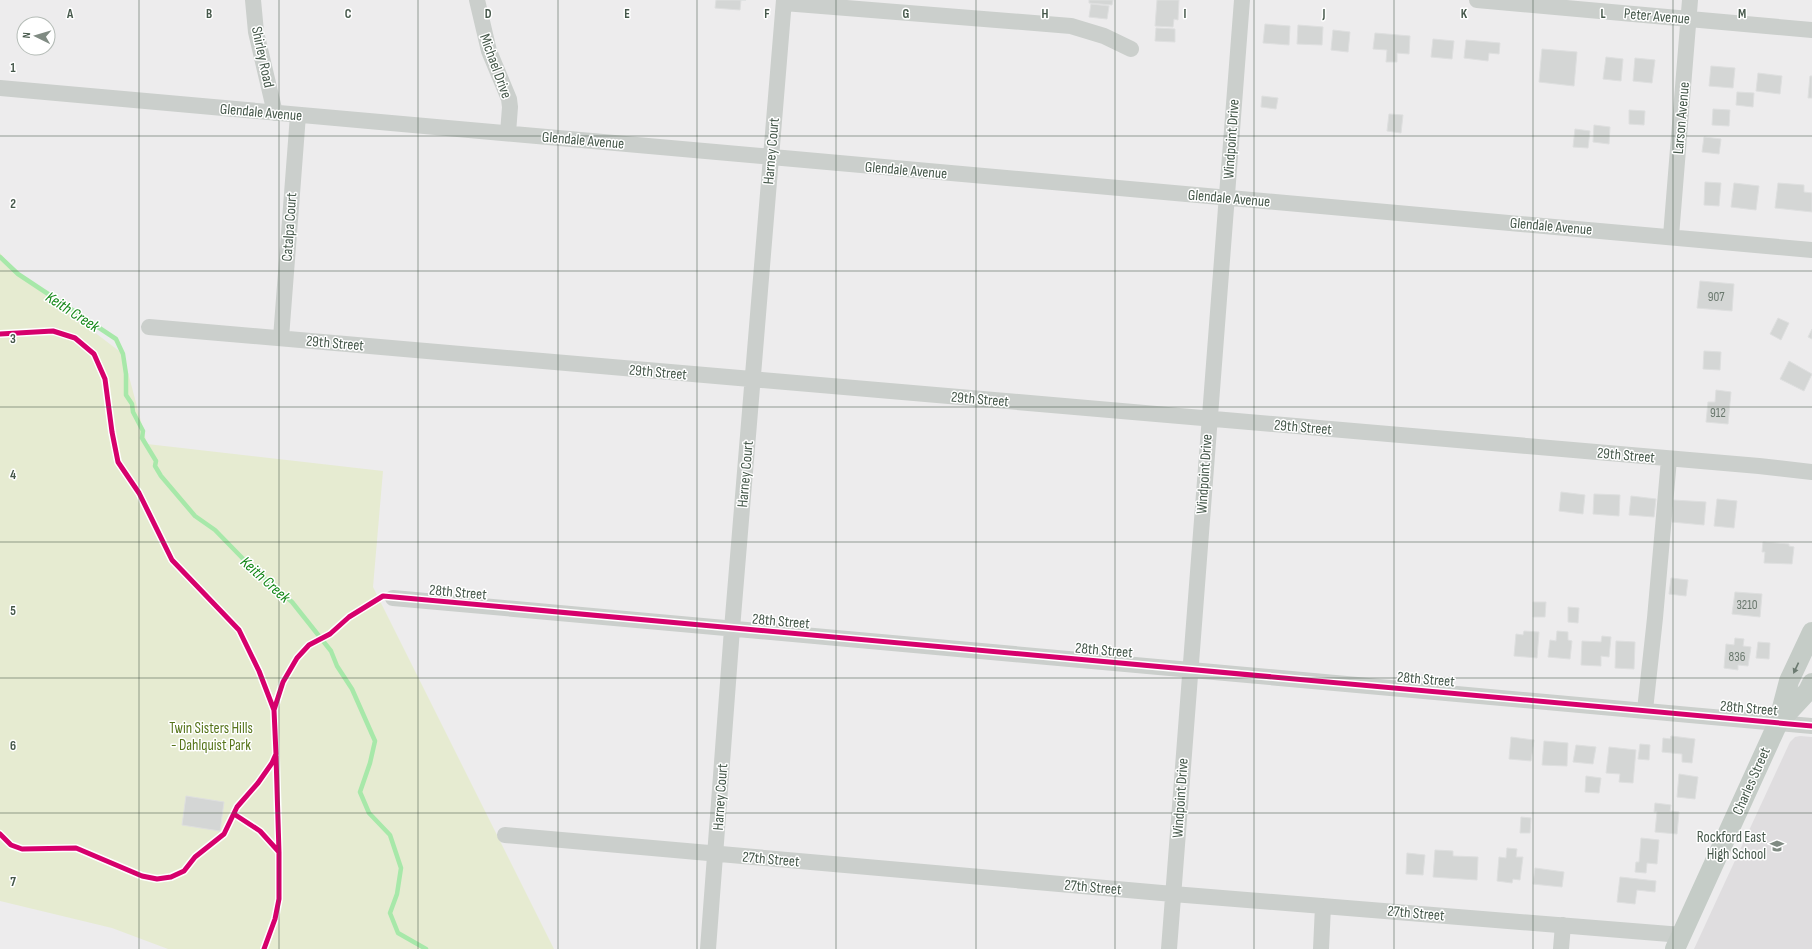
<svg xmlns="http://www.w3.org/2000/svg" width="1812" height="949" viewBox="0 0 1812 949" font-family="'Sofia Sans Condensed',sans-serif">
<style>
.education{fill:#dfdddf}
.green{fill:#e6ebd1}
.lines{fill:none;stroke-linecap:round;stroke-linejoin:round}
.stream{stroke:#a7e8a9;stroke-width:4.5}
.building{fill:#d4d6d5;stroke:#dedfdf}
.minor{stroke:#cbcfcc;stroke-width:16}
.major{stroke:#c5ccc7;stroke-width:20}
.cycleway-casing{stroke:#fff;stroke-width:8}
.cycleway{stroke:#d6006c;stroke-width:5}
.oneway{fill:#6b7a70}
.grid{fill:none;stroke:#45574a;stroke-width:1;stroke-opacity:0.55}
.labels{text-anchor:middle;stroke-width:3;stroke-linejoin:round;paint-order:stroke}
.number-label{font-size:13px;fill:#6a786e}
.street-label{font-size:15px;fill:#45574a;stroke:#fff}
.park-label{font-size:15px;fill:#56741a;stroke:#fff}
.poi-label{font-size:15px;fill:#45574a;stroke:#fff;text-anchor:end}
.water-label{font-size:16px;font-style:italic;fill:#138717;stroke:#fff}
.grid-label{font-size:13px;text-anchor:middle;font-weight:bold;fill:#45574a;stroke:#fff;stroke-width:3;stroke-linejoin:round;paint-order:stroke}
</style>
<rect width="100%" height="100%" fill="#edeced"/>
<path class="education" d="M1800 736 1812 737V949H1694L1790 742 1795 737Z"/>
<path class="green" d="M0 253 18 274 123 354 147 444 383 471 373 587 554 949H168L112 928 0 901Z"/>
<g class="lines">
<path class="stream" d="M0 257 18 274 116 339 123 354 126 374V395L132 404 133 412 143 431 142 438 156 461 155 466 161 476 195 516 215 530 253 569 292 602 331 651 337 666 352 689 375 741 370 763 360 792 369 813 390 835 401 868 397 894 390 913 398 933 426 949"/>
</g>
<path class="building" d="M716 0H746H741L740 10 715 8Z
M1089 0H1113L1112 5 1089 3Z
M1157 0H1179L1178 20 1174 19 1173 27 1155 26Z
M1091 4 1109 6 1107 19 1089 17Z
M1265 24 1290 26 1289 45 1263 43Z
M1298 25 1323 27 1322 45 1297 44Z
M1156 28 1175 29V42L1155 41Z
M1333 30 1350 32 1348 52 1331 50Z
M1375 33 1410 36 1409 54 1397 53V62H1386L1387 50 1373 49Z
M1433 39 1454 41 1452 59 1431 57Z
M1466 40 1500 43 1499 54 1489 53 1488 61 1464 58Z
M1542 49 1577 52 1574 86 1539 82Z
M1606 57 1623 59 1621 81 1603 79Z
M1635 58 1655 60 1652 83 1633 81Z
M1711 66 1735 68 1733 88 1709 86Z
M1758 73 1782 76 1780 94 1756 91Z
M1810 76H1812V98H1808Z
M1737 92 1754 93 1753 107 1736 105Z
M1262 96 1278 98 1276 109 1261 107Z
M1713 109 1730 110 1729 126 1712 125Z
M1629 110 1645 111 1644 125 1629 124Z
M1389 114 1403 115 1401 133 1387 131Z
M1594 125 1610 127 1609 144 1593 142Z
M1575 129 1590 131 1588 148 1573 147Z
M1704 137 1721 139 1719 154 1702 152Z
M1705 182 1721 183 1719 206 1704 205Z
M1734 183 1759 186 1756 210 1731 207Z
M1778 183 1804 185V192L1812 193V212L1775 208Z
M1700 281 1734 284 1732 311 1697 308Z
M1778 318 1789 323 1781 340 1770 334Z
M1812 329V339L1808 337Z
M1704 351 1721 352 1720 370 1703 369Z
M1789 361 1812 374 1804 391 1780 379Z
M1716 390 1731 392 1728 424 1706 422 1708 402H1715Z
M1561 492 1585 495 1583 514 1559 511Z
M1594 494 1620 495 1619 516 1593 514Z
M1631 496 1656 499 1654 517 1629 515Z
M1717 499 1737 501 1734 528 1714 526Z
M1673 500 1706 502 1704 525 1672 522Z
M1763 542 1789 544V546L1794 547 1792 564 1764 563 1765 552H1762Z
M1671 578 1688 580 1686 596 1669 594Z
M1735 592 1762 594 1760 617 1732 614Z
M1533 602H1546L1545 617H1533Z
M1568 607 1579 608 1578 623 1568 622Z
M1524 631 1539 632 1537 658 1514 656 1516 634 1523 635Z
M1557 631 1568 632V640L1572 641 1570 659 1548 657 1550 640 1556 641Z
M1602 636 1611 637 1609 657 1601 656V666L1581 665 1582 641 1601 642Z
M1735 638 1744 639 1743 646 1751 647 1748 666 1738 665V670L1724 668 1726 644 1734 645Z
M1616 641 1635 642 1634 669 1615 668Z
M1758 642 1770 643 1769 659 1756 658Z
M1671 736 1695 739 1692 763 1682 762V754L1662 752 1663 738 1670 739Z
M1511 737 1534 740 1531 761 1509 759Z
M1544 741 1568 743 1567 766 1542 765Z
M1640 744 1650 745 1649 760 1638 759Z
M1576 745 1596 747 1593 764 1573 762Z
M1609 747 1636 750 1633 783 1619 782 1620 774 1606 773Z
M1679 774 1698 777 1695 799 1677 797Z
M1586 776 1601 778 1599 793 1585 792Z
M186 796 224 802 220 831 182 825Z
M1655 803 1671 805 1670 811 1679 812 1677 834 1655 832 1657 812H1654Z
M1521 817 1531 818 1530 833H1520Z
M1641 838 1659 840 1657 864 1647 863 1646 873 1635 872 1636 862H1639Z
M1507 848 1517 849 1516 857H1523L1520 880 1513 879 1512 883 1497 881 1499 857 1506 858Z
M1435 850 1453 851V856L1478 857 1477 880 1433 877Z
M1407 853 1425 855 1423 875 1406 874Z
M1535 868 1564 872 1562 887 1533 884Z
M1620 877 1656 881 1655 892 1637 890 1635 904 1617 902Z"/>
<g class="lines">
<path class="minor" d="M253 0 256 32 275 113
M477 0 489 51 509 99 510 107 508 133
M1477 0 1812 30
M784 3 1071 26 1104 36 1131 49
M0 88 1812 250
M1671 236 1690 0
M149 327 1759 466 1812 472
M281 338 298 115
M393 598 1812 726
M1645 710 1655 618 1669 459
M505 835 1173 894 1682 935
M708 949 732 629 784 0
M1169 949 1242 0
M1321 949 1323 906
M1561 949 1563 925"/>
<path class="major" d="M1779 722 1808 691 1812 683
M1675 949 1778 723 1789 681 1812 632"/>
<defs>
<path id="cycleway" d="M0 334 53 331 75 338 94 354 105 379 112 432 118 462 139 493 172 560 239 630 259 671 274 710 276 754 272 763 258 783 237 807 224 834 195 857 184 871 171 877 157 879 142 876 76 848 22 849 11 845 0 834
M274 710 283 682 297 658 309 645 330 634 349 617 383 596 1812 726
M276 756 279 852
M234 814 260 831 279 852V899L275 919 264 949"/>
</defs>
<use href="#cycleway" class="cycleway-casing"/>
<use href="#cycleway" class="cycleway"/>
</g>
<defs><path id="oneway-solid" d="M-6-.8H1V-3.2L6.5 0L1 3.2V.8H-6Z"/></defs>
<use class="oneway" href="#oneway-solid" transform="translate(1796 668) rotate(115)"/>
<path class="grid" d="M139 0V949M279 0V949M418 0V949M558 0V949M697 0V949M836 0V949M976 0V949M1115 0V949M1254 0V949M1394 0V949M1533 0V949M1673 0V949M0 136H1812M0 271H1812M0 407H1812M0 542H1812M0 678H1812M0 813H1812"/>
<defs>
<symbol id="school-bare" viewBox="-9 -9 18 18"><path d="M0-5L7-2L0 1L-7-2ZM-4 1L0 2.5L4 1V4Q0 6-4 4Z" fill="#808b83" stroke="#fff" stroke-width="2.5" paint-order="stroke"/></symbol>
</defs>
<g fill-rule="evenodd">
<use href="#school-bare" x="1767" y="836" width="20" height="20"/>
</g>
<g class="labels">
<g class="number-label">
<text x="1716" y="301">907</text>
<text x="1718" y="417">912</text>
<text x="1747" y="609">3210</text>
<text x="1737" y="661">836</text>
</g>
<g class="street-label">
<text transform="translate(1657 16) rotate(5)" y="5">Peter Avenue</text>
<text transform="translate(263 57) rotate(78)" y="5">Shirley Road</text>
<text transform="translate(496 66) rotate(70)" y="5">Michael Drive</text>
<text transform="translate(261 112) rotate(5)" y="5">Glendale Avenue</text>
<text transform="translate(1681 118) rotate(-85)" y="5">Larson Avenue</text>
<text transform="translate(1231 139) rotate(-86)" y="5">Windpoint Drive</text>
<text transform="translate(583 140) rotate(5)" y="5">Glendale Avenue</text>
<text transform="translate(771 151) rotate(-85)" y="5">Harney Court</text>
<text transform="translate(906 170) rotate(5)" y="5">Glendale Avenue</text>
<text transform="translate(1229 198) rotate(5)" y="5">Glendale Avenue</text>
<text transform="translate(1551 226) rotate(5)" y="5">Glendale Avenue</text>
<text transform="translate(289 227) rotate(-86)" y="5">Catalpa Court</text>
<text transform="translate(335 343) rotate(5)" y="5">29th Street</text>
<text transform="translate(658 372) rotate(5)" y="5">29th Street</text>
<text transform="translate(980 399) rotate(5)" y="5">29th Street</text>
<text transform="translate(1303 427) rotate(5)" y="5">29th Street</text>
<text transform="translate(1626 455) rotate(5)" y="5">29th Street</text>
<text transform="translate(745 474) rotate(-85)" y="5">Harney Court</text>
<text transform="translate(1204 474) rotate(-86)" y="5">Windpoint Drive</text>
<text transform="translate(458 592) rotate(5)" y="5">28th Street</text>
<text transform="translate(781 621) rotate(5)" y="5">28th Street</text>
<text transform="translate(1104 650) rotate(5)" y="5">28th Street</text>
<text transform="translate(1426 679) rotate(5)" y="5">28th Street</text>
<text transform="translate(1749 708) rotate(5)" y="5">28th Street</text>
<text transform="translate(1751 781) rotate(-66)" y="5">Charles Street</text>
<text transform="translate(720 797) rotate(-86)" y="5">Harney Court</text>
<text transform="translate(1180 798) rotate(-86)" y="5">Windpoint Drive</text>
<text transform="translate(771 859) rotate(5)" y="5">27th Street</text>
<text transform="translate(1093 887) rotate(5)" y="5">27th Street</text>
<text transform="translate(1416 913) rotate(5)" y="5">27th Street</text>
</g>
<g class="park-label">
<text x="211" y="733">Twin Sisters Hills<tspan x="211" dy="17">- Dahlquist Park</tspan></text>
</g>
<g class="poi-label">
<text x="1766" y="842">Rockford East<tspan x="1766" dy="17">High School</tspan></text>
</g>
<g class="water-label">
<text transform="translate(73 311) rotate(33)" y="6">Keith Creek</text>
<text transform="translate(266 579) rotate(42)" y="6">Keith Creek</text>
</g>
</g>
<g class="grid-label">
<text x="70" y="18">A</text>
<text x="209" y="18">B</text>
<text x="348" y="18">C</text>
<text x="488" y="18">D</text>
<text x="627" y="18">E</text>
<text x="767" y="18">F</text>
<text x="906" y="18">G</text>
<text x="1045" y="18">H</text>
<text x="1185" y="18">I</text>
<text x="1324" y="18">J</text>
<text x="1464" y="18">K</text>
<text x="1603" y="18">L</text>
<text x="1742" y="18">M</text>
<text x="13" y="72">1</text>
<text x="13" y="208">2</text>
<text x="13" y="343">3</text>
<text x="13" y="479">4</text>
<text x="13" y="615">5</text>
<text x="13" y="750">6</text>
<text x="13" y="886">7</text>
</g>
<g transform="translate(36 36) rotate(275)"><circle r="19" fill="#ffffff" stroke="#b5bcb7"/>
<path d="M0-3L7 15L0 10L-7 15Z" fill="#808b83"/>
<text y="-6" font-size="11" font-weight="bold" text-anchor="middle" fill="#45574a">N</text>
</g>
</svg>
